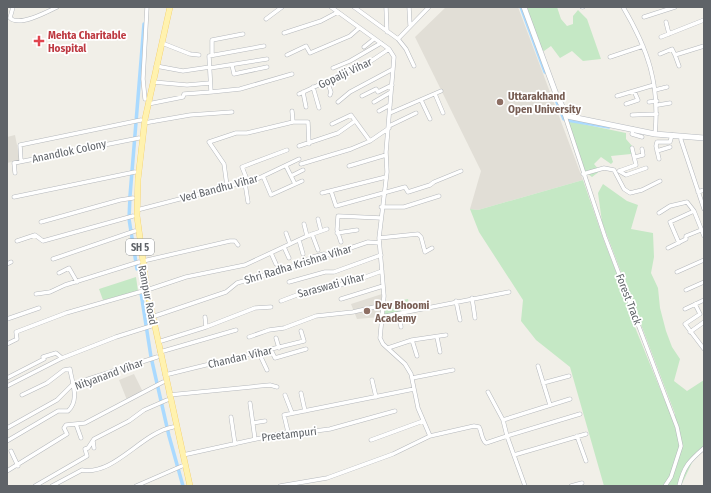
<svg xmlns="http://www.w3.org/2000/svg" width="711" height="493" viewBox="0 0 711 493" font-family="'Fira Sans Condensed',sans-serif">
<style>
.education{fill:#e1ded6}
.green{fill:#c5e8c5}
.lines{fill:none;stroke-linecap:round;stroke-linejoin:round}
.canal{stroke:#aadaff;stroke-width:3.5}
.street-casing{stroke:#b5b8bc;stroke-width:4.5}
.secondary-casing{stroke:#b6babf;stroke-width:6}
.primary-casing{stroke:#f2c960;stroke-width:6}
.street{stroke:#fff;stroke-width:3.5}
.secondary{stroke:#fff;stroke-width:5}
.primary{stroke:#fff2af;stroke-width:5.5}
.health-dot{fill:#e0444e;stroke:#fff;stroke-width:1.5}
.education-dot{fill:#8d6e63;stroke:#fff;stroke-width:1.5}
.labels{text-anchor:middle;stroke-width:3.5;stroke-linejoin:round;paint-order:stroke}
.shield{fill:#fff;stroke:#8f9295;stroke-width:1}
.shield-label{font-size:10px;font-weight:bold;fill:#5f6368}
.health-label{font-size:11px;font-weight:bold;fill:#be3a42;stroke:#fff;text-anchor:start}
.street-label{font-size:11px;fill:#5f6368;stroke:#fff}
.education-label{font-size:11px;font-weight:bold;fill:#785e54;stroke:#fff;text-anchor:start}
</style>
<rect width="100%" height="100%" fill="#f1efe8"/>
<path class="education" d="M446 7H518L583 180 478 210 470 209 481 171 415 37Z
M15 135 20 160 7 163V137Z
M382 294 380 317 357 319 351 304Z
M134 374 143 392 127 400 119 380Z"/>
<path class="green" d="M527 7H557L561 19 567 26 573 24V16L578 10 587 19 601 59 583 61 572 51 560 58 551 46 544 51 540 49Z
M568 121 626 133V139L632 146 631 154 611 156 613 162 611 164 601 157 594 164 600 171 592 177 583 170Z
M583 180 604 241 627 299 628 310 665 401 675 417V414L602 222 598 193 603 184 627 201 638 205 631 229 653 233 654 257 651 273 658 288 660 308 666 331 672 347 680 359 674 381 687 391 704 380V447L696 454 681 486H604L570 367 536 340 521 321 523 300 479 232 470 209 478 210Z
M136 277 138 291 103 300 99 289Z
M408 299 410 310 384 315 385 310 393 308V302Z"/>
<g class="lines">
<path class="canal" d="M521 7 545 72
M555 97 564 119
M567 120 609 127
M137 269 129 219 130 196 144 24
M141 293 151 357 169 436 183 486"/>
<defs>
<path id="street" d="M13 7 10 18C19 27 47 12 57 7
M331 7 389 49 394 57 386 152 387 172 379 238 384 296 380 338 383 344 405 364 411 374 418 408 430 436
M354 7 398 39 406 49 414 66
M386 7 387 32
M409 7 410 25
M582 7H583
M623 7C648 49 660 84 655 134
M644 17 675 7
M266 19 282 7
M666 22 669 34
M284 33 321 21 338 12
M661 37 704 20
M398 39 429 7
M162 43 190 54 199 55
M364 47 374 39
M660 54 672 49 675 55 704 46
M212 55V40L243 34
M287 55 306 46 310 53 350 36 359 28
M675 55 679 66
M610 57 643 46
M232 65 234 74 267 67
M156 66 183 71 210 67
M210 68 267 59
M333 68 350 61 381 43
M327 81 331 92 330 95
M153 82 187 85 210 83
M313 87 319 108
M655 90 667 87
M211 92 240 89 292 74
M303 92 306 107
M299 94 371 61 389 49
M435 94 443 113
M362 96 376 89 378 92 392 85
M617 96 654 85
M145 99 143 79 147 7
M421 100 430 119
M338 102 350 92 393 69
M374 102 391 92
M649 102 657 101
M148 104 183 97 184 94 211 92 209 56 264 46
M626 104 638 100 634 91
M658 105 670 103
M292 111 293 122
M379 111 390 105
M390 113 441 91
M564 113 605 237 677 427 681 446 671 477 665 486
M632 115 657 114
M144 123 190 115 232 112
M332 124 351 115 370 141
M389 126 416 113
M633 129 632 134 642 137
M681 136V140L704 209
M299 146 338 133 355 121
M657 151 670 147
M635 157 643 155 642 149
M659 159 656 146 657 142H670L672 135
M21 161 20 145 141 120
M301 164 351 149 370 141 389 128
M286 166 295 184
M349 166 386 155
M619 171 636 165 632 148
M619 171 626 175 646 168
M15 173 14 163 139 138
M583 174 604 168 614 170 624 189 630 193 642 190 660 181
M263 176 271 195 302 181
M291 176 303 170
M248 182 242 167 287 150
M245 183 248 202
M227 186 224 164 209 142 236 133H247L293 122H308L309 144
M331 191 336 206 405 187 408 192 430 185 434 182 461 171
M698 192 704 190
M322 193 386 177
M14 197 135 172
M381 207H404L439 196
M137 210 257 179 299 159
M659 213 670 206 687 202 694 211 704 236
M318 219 321 231
M41 222 120 200 133 198
M304 224 307 236
M286 233 290 244
M337 233 357 230
M312 234 318 250
M379 238 418 234 421 237 425 252 432 248
M299 240 303 254
M17 241 35 235 43 241 133 216
M341 242 337 230 338 216 381 218
M679 243 670 222 694 211
M284 247 289 258
M668 248 686 239V236L701 230
M271 253 276 264
M53 259 135 231
M143 261 230 241H235L238 245
M7 264 11 262
M677 272 704 260
M59 273 69 268 77 282
M289 282 325 272H334L381 255
M147 290 186 277 245 265 307 236 327 229
M686 290 704 282
M36 294 50 292 65 285 139 262
M472 298 475 318
M341 299 383 286
M281 301 310 290 346 284 382 271
M456 301 460 320
M695 304 700 314 685 324 704 349
M685 309 704 300
M399 314 401 327
M152 317 226 292 237 283 288 268 313 257 324 254 330 255 368 242 379 243
M205 317 206 327
M381 317 509 292
M7 319 39 308
M690 332 704 322
M249 337 269 330 284 328 316 316 353 312 383 305
M437 337 440 352
M276 338 279 348
M412 340 417 356
M158 342 206 327 255 308 271 307
M7 344 17 339 16 332 66 313 143 291
M388 348 412 340 446 335
M271 350 275 358 306 349
M160 352 236 330
M259 353 267 370
M538 366 550 405
M165 375 304 341 301 331
M7 378 44 359 43 357 56 353 62 358
M412 378 453 370
M372 380 376 397
M543 383 569 376
M7 386 62 358 116 337 151 326
M488 392 503 420 507 436 580 414
M301 393 305 411
M169 395 270 385 277 387
M285 395 292 413
M250 403 255 439
M231 417 235 444
M503 420 570 399
M253 423 265 421
M76 424 81 438
M7 428 57 400 73 384 157 357
M288 432 284 415 414 389
M577 436 586 461
M371 440 423 421
M7 441 58 411H68C80 400 72 383 70 369L64 370 47 383 22 395
M93 441 94 448
M11 451 18 466
M183 455 288 432 300 433 330 429 395 411
M514 455 586 434
M7 471 67 434 64 428 66 425 85 423 163 382
M35 486 87 456 85 449 88 448 94 439 129 421 144 410 167 400
M52 486 82 470C114 476 141 433 173 427
M136 486 182 466
M280 486 327 478 393 454 430 436 474 426 479 427C482 432 481 439 486 443L507 436 525 486
M571 486 582 483
M679 486C684 466 689 461 704 448"/>
<path id="secondary" d="M524 7 556 94 567 116 655 134 704 138"/>
<path id="primary" d="M170 7 145 119 138 179 137 216 147 290 190 486"/>
</defs>
<use href="#street" class="street-casing"/>
<use href="#secondary" class="secondary-casing"/>
<use href="#primary" class="primary-casing"/>
<use href="#street" class="street"/>
<use href="#secondary" class="secondary"/>
<use href="#primary" class="primary"/>
</g>
<path class="health-dot" d="M37 35h4v4h4v4h-4v4h-4v-4h-4v-4h4z"/>
<g class="education-dot">
<circle cx="500" cy="102" r="4"/>
<circle cx="367" cy="311" r="4"/>
</g>
<g class="labels">
<rect class="shield" x="126" y="239" width="28" height="16" rx="3"/>
<g class="shield-label">
<text x="140" y="251">SH 5</text>
</g>
<g class="health-label">
<text x="48" y="39">Mehta Charitable<tspan x="48" dy="13">Hospital</tspan></text>
</g>
<g class="street-label">
<text transform="translate(345 73) rotate(-25)" y="4">Gopalji Vihar</text>
<text transform="translate(69 151) rotate(-12)" y="4">Anandlok Colony</text>
<text transform="translate(219 188) rotate(-15)" y="4">Ved Bandhu Vihar</text>
<text transform="translate(298 264) rotate(-17)" y="4">Shri Radha Krishna Vihar</text>
<text transform="translate(331 285) rotate(-15)" y="4">Saraswati Vihar</text>
<text transform="translate(148 295) rotate(79)" y="4">Rampur Road</text>
<text transform="translate(629 299) rotate(69)" y="4">Forest Track</text>
<text transform="translate(240 357) rotate(-13)" y="4">Chandan Vihar</text>
<text transform="translate(109 374) rotate(-20)" y="4">Nityanand Vihar</text>
<text transform="translate(289 434) rotate(-7)" y="4">Preetampuri</text>
</g>
<g class="education-label">
<text x="508" y="100">Uttarakhand<tspan x="508" dy="13">Open University</tspan></text>
<text x="375" y="309">Dev Bhoomi<tspan x="375" dy="13">Academy</tspan></text>
</g>
</g>
<rect width="711" height="493" fill="none" stroke="#5f6368" stroke-width="16"/>
</svg>
